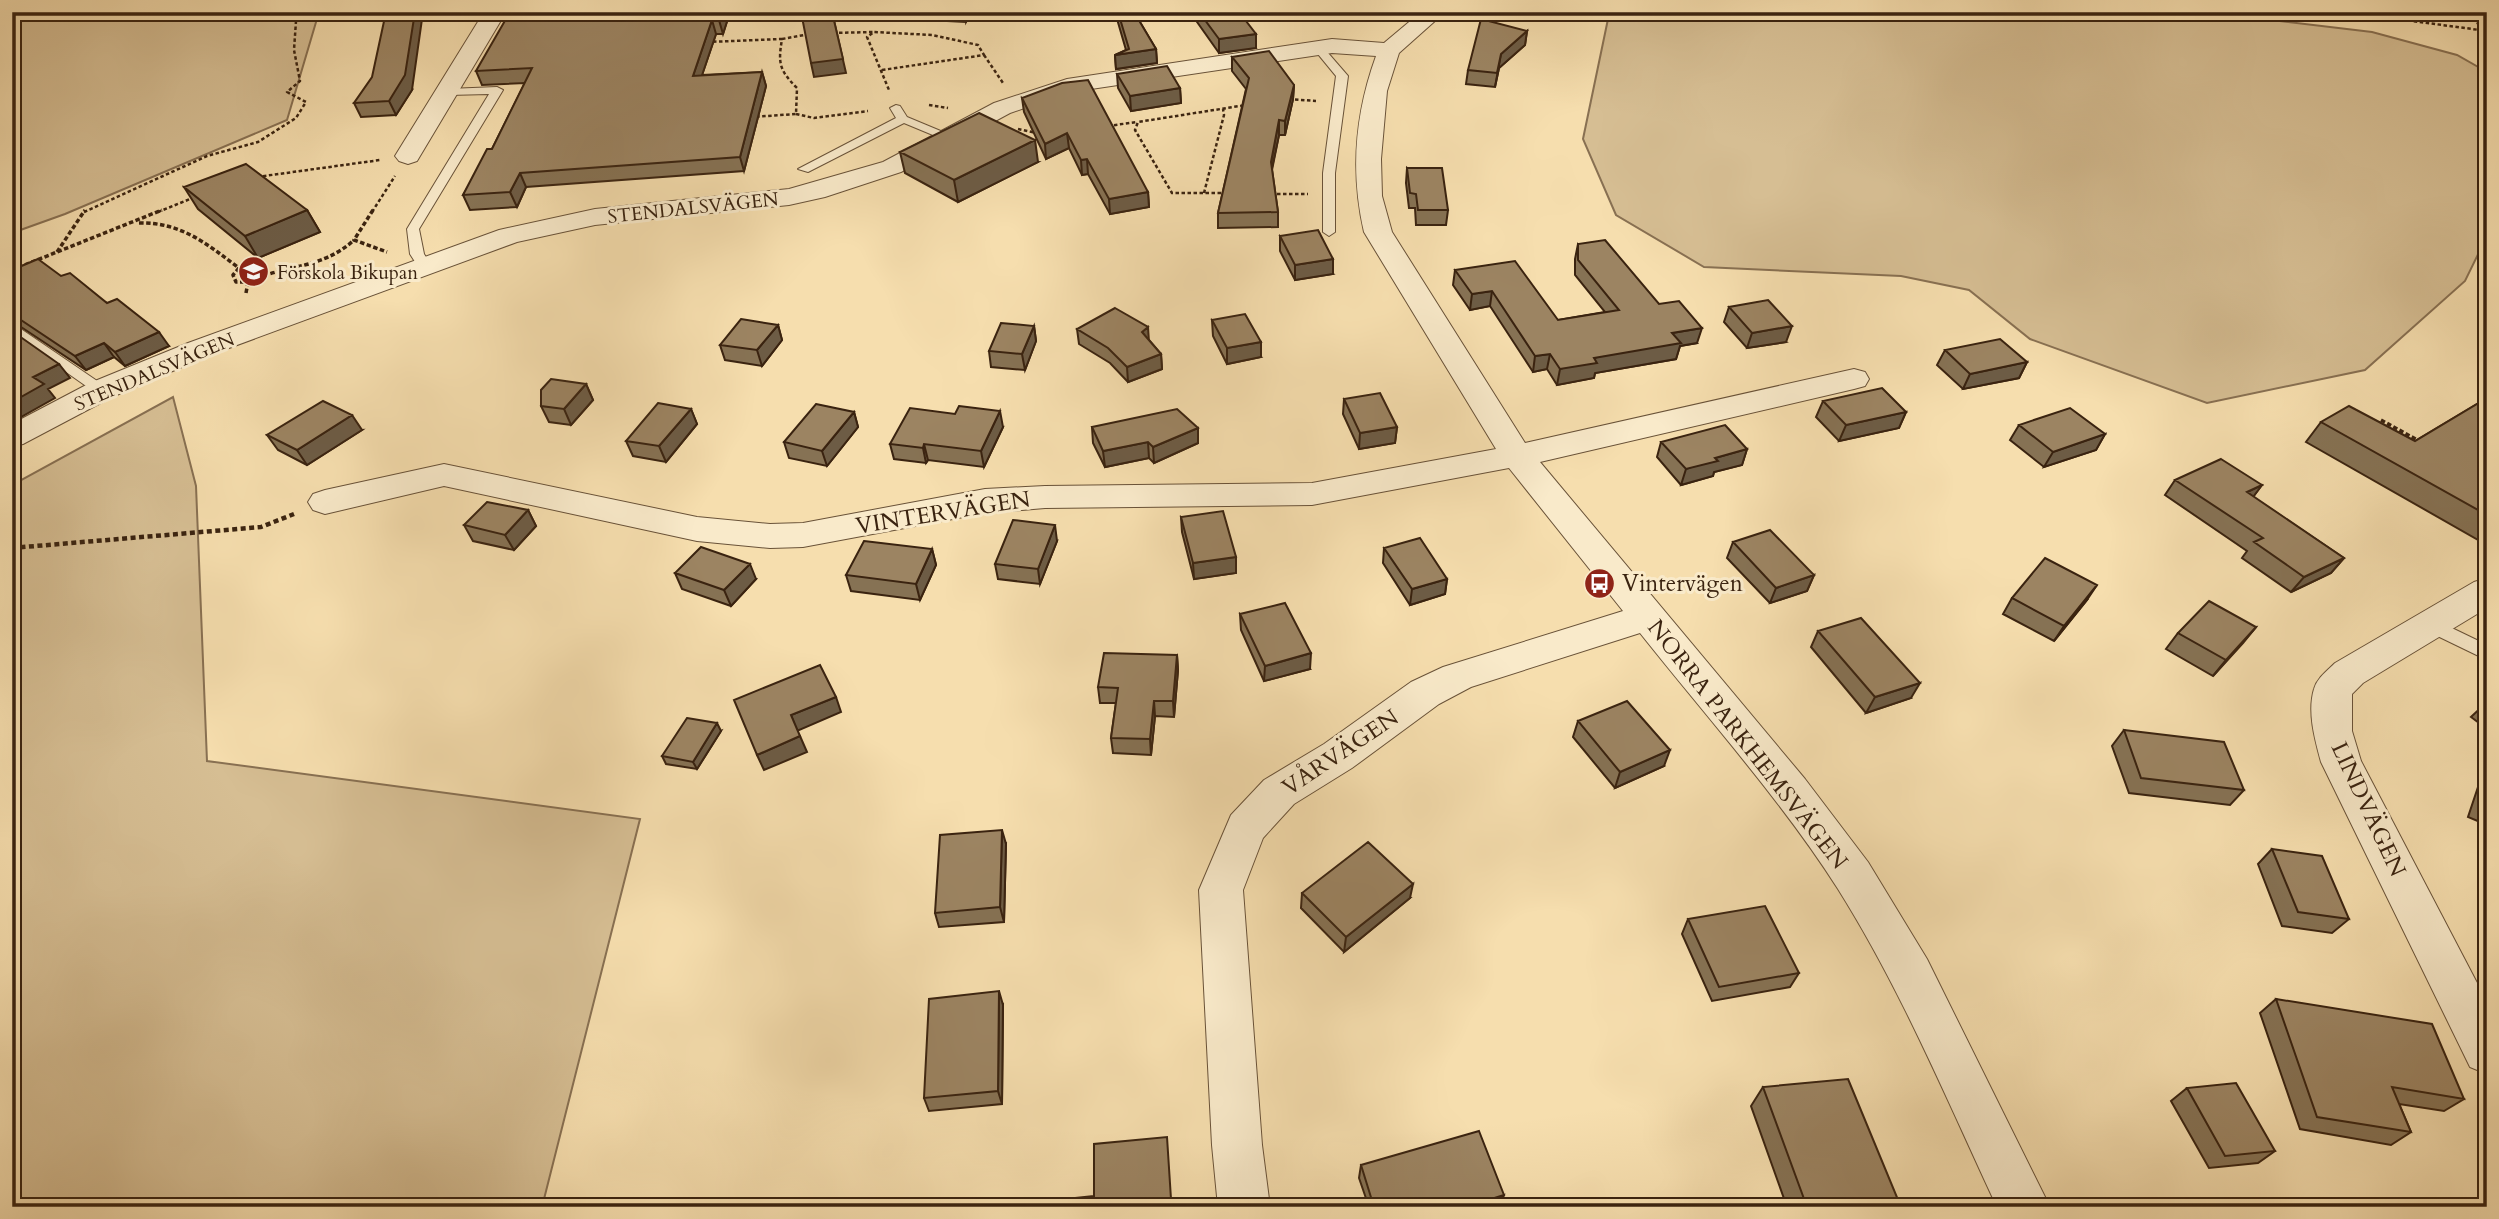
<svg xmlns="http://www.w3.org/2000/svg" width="2499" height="1219" viewBox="0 0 2499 1219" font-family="Cardo,serif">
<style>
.green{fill:#d6be93;stroke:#887052;stroke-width:2}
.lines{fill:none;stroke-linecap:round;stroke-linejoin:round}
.lane-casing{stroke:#695238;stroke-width:2}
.street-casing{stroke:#695238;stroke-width:2}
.path-far2{stroke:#3a2310;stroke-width:2.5;stroke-dasharray:3.5 2.5;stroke-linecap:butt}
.path-far1{stroke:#3a2310;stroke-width:3.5;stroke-dasharray:4.5 2.5;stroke-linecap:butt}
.path{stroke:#3a2310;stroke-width:4.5;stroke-dasharray:5 3.5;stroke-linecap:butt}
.lane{fill:#f9eaca;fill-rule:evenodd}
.street{fill:#f9eaca;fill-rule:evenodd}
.wall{fill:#867254;stroke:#3a2310;stroke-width:2}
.shaded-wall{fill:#6d5c45;stroke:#3a2310;stroke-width:2}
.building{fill:#9c8462;stroke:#3a2310;stroke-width:2}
.labels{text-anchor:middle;stroke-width:6;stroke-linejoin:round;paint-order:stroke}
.far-street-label{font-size:19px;fill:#3a2310;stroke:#f9eaca}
.far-poi-label{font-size:19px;fill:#3a2310;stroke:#f9eaca;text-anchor:start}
.street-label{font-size:23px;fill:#3a2310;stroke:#f9eaca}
.poi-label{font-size:23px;fill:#3a2310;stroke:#f9eaca;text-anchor:start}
</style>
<rect width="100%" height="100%" fill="#f6deae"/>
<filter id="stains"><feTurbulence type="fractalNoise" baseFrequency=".00286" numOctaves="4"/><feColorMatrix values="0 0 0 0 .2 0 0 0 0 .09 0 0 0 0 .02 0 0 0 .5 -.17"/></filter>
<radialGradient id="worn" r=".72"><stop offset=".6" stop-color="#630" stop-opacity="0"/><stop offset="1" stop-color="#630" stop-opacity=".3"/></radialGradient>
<path class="green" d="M12 12H319L287 120 65 214 12 233Z
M1622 12H2203L2372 32 2457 55 2487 72V236L2465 281 2365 370 2207 403 2030 339 1969 290 1901 276 1704 267 1616 215 1583 139 1608 19Z
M173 397 196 486 207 761 640 819 542 1207H12V485Z"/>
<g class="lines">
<defs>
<path id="lane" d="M2361 12H2371L2373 15 2368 18Z
M1318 45 1322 46 1348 76 1335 173V232L1329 236 1323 232V173L1336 76 1313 48Z
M497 87 503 90 419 229 424 254 431 265 429 268H419L410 254 407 229 489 94 448 95 442 92 448 89Z
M896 105 900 106 907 117 955 137 945 140 904 123 808 172 798 169 896 118 890 108Z
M12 323 106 387 108 390 106 393H96L12 334Z
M2429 617 2487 645V660L2423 629 2420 624 2423 619Z"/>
<path id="street" d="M484 12H506L417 161 408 164 399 161 395 156Z
M1421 12H1445L1399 53 1387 91 1381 159 1382 196 1392 232 1525 443 1854 369 1865 372 1869 379 1865 386 1854 389 1540 462 1805 779 1868 862 1927 959 2050 1207H1997C1947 1100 1901 989 1838 889 1782 801 1705 715 1640 633L1471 687 1439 704 1352 768 1294 804 1263 838 1243 890 1262 1145 1270 1207H1218L1212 1145 1199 890 1231 815 1264 780 1324 744 1411 682 1443 667 1623 611 1509 468 1312 505 1045 508 985 513 803 547 770 548 697 541 444 486 325 514 313 510 308 502 313 494 325 490 444 464 697 517 770 524 803 523 985 489 1045 486 1312 483 1496 449 1364 232C1350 171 1355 114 1376 56L1332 53 1071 92 1010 113 901 172 825 197 789 205 595 225 517 242 210 355 112 397 23 444 12 447V424L90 383 188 343 499 230 595 209 789 189 883 162 994 103 1067 79 1332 39 1384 43Z
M2487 578V608L2363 683 2352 694V731L2361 761 2487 1002V1074L2470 1067 2321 762C2315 740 2307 712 2314 689 2317 678 2328 670 2335 663L2474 582Z"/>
</defs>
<use href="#lane" class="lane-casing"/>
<use href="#street" class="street-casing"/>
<path class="path-far2" d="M2323 12 2347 14
M2471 12 2487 39
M2390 18 2487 31
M833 33 873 32
M782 39 810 34
M707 42 782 39C778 63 779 70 797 88L796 114 753 117
M984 55 1003 83
M882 70 984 55 978 45 932 35 874 32 867 37 889 90
M1289 99 1316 101
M929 105 948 108
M796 114 814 118 868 111
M1108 126 1137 122
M1018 129 1037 133
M257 177 380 160
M1204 193 1224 115 1223 109
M1227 193H1172L1135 130 1138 122 1246 105
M1271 194H1308
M84 212 207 156 258 142 296 118 306 102 287 92 300 81 294 50 296 21 282 12
M158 212 195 197
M372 212 395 176"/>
<path class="path-far1" d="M373 210 354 240 387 252
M139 223C181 222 207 244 239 268L233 275 236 282H248
M57 252 85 210
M12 270 162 210
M246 293 248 282C286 264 321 270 354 240
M2381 420 2421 442"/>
<path class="path" d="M12 548 261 527 294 514"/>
<use href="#lane" class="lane"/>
<use href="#street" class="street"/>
</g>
<path class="wall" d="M730 12 723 34H716L702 75 762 72 766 86 744 171 526 187 517 207 470 210 463 195 492 149 525 83 482 85 476 71Z
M927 12H971L966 22 928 20Z
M1115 12H1134L1156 49 1157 63 1116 69 1115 55 1126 50Z
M1190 12H1239L1256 48 1219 53Z
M2400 12H2436L2433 17Z
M1527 31 1525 45 1499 68 1495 87 1466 84 1468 70Z
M1232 57 1294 85 1293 99 1285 135H1279L1272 170 1278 212V227L1218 228V213L1246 89 1232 71Z
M1117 74 1180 88 1181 103 1131 111 1118 88Z
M412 90 396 115 361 117 354 103Z
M1022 98 1148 192 1149 207 1110 214 1088 174 1082 175 1069 148 1046 159 1024 112Z
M900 152 1038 162 958 202 905 173Z
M1407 168 1448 210 1446 225H1416L1415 208H1409L1406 183Z
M184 187 307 210 320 232 258 258 198 209Z
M1280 236 1333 274 1295 280 1280 251Z
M1578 244 1659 304 1697 343 1680 346 1676 359 1595 373 1594 378 1557 385 1547 369 1533 372 1490 306 1470 310 1453 285 1455 270 1558 320 1605 312 1575 275V259Z
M12 270 61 276 107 303 169 346 125 366 114 357 86 370 12 321Z
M1729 307 1786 342 1747 348 1724 322Z
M1212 320 1261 357 1227 364 1213 336Z
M778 325 782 340 762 366 725 360 720 345Z
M1034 326 1036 341 1025 370 991 367 989 351Z
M1077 329 1149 340 1161 354 1162 369 1128 382 1110 363 1079 344Z
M1945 350 2027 362 2019 378 1963 389 1937 365Z
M586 384 593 400 571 425 549 422 541 406Z
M2487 398V545L2306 442 2321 422 2415 441Z
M1344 399 1397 427 1395 443 1359 449 1343 414Z
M1823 401 1906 412 1899 428 1839 441 1816 417Z
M691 409 697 424 666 462 633 456 626 441Z
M854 412 858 427 827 466 789 458 784 442Z
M2019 425 2105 434 2096 450 2044 467 2010 440Z
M1003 427 984 467 928 460 926 463 894 459 890 444Z
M1092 427 1198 428V443L1154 463 1149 458 1105 467 1093 443Z
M362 430 307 465 278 450 267 435Z
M1661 442 1747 449 1742 465 1714 472 1713 476 1681 485 1657 457Z
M2175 480 2262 485 2253 497 2344 558 2331 573 2291 592 2242 558 2247 551 2165 495Z
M528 510 536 526 514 550 473 541 464 525Z
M1181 517 1236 557V573L1194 579 1182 532Z
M1057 541 1040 584 998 579 995 564Z
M1733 542 1814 575 1807 591 1770 603 1727 558Z
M1384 548 1447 579 1445 594 1410 605 1383 563Z
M932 549 936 565 920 600 851 591 846 575Z
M675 573 756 579 731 606 682 589Z
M2012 598 2087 600 2054 641 2003 614Z
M1240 614 1310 669 1264 681 1241 630Z
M2256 627 2213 676 2166 649 2178 633Z
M1818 631 1911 698 1866 713 1811 647Z
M1177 655 1178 670 1174 717 1155 716 1151 755 1113 753 1111 738 1116 703H1100L1098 687Z
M2487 702V729L2471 717Z
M1578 721 1664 766 1615 788 1573 737Z
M2124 730 2244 790 2230 805 2129 793 2112 746Z
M721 731 697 769 666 764 662 756Z
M2487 777V825L2468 817 2479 784Z
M1006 844 1004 922 939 927 935 913Z
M2272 849 2349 919 2332 933 2282 926 2258 864Z
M1302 893 1410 898 1344 952 1301 908Z
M1688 919 1799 973 1790 987 1712 1001 1682 934Z
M2276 999 2464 1099 2444 1111 2399 1104 2411 1132 2391 1145 2300 1129 2260 1013Z
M1003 1005 1002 1104 929 1111 924 1098Z
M1763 1087 1901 1207H1787L1751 1106Z
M2187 1088 2275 1151 2258 1163 2209 1168 2171 1101Z
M1361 1165 1500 1207H1369L1359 1178Z"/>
<path class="shaded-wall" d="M415 12H423L412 90 396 115 389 101Z
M722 12H730L723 34 719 20Z
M832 12 846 73 814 77 811 63Z
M965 12H971L966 22Z
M712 20 716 34 697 90 693 76Z
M1527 31 1525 45 1499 68 1495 87 1501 54Z
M1256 34V48L1219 53V39Z
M1156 49 1157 63 1116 69 1115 55Z
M762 72 766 86 744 171 740 157Z
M1294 85 1293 99 1285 135V121Z
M1180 88 1181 103 1131 111 1130 96Z
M1279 120V135L1270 177 1271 162Z
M1067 133 1069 148 1046 159 1045 144Z
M1035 140 1038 162 958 202 954 180Z
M1087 159 1088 174 1082 175 1081 160Z
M520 173 526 187 517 207 510 192Z
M1148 192 1149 207 1110 214 1109 199Z
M307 210 320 232 258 258 245 236Z
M1333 259V274L1295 280V265Z
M1492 291 1490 306 1470 310 1472 294Z
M778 325 782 340 762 366 757 350Z
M1034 326 1036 341 1025 370 1022 354Z
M1792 326 1786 342 1747 348 1752 333Z
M1148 327 1149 342 1142 332Z
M1702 328 1697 343 1680 346 1676 359 1595 373 1594 378 1557 385 1560 369 1672 333Z
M159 332 169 346 125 366 115 352Z
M1261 342V357L1227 364V348Z
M104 343 114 357 86 370 75 356Z
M1161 354 1162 369 1128 382 1127 367Z
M1550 354 1547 369 1533 372 1535 356Z
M2027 362 2019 378 1963 389 1970 374Z
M59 364 70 378 48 389 55 398 12 422V402L33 377Z
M586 384 593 400 571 425 564 409Z
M691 409 697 424 666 462 659 446Z
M1000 411 1003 427 984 467 981 451Z
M854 412 858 427 827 466 822 451Z
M1906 412 1899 428 1839 441 1846 425Z
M352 415 362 430 307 465 297 450Z
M1397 427 1395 443 1359 449 1360 433Z
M1198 428V443L1154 463 1153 447Z
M2105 434 2096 450 2044 467 2053 452Z
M1148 442 1149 458 1105 467 1103 451Z
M924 444 928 460 926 463 923 448Z
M1747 449 1742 465 1714 472 1713 476 1681 485 1686 469 1715 458Z
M2262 485 2250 501 2247 492Z
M528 510 536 526 514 550 505 535Z
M1055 525 1057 541 1040 584 1038 569Z
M932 549 936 565 920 600 916 584Z
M1236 557V573L1194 579 1193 563Z
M2344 558 2331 573 2291 592 2304 577Z
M750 564 756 579 731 606 724 590Z
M1814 575 1807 591 1770 603 1776 588Z
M1447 579 1445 594 1410 605 1412 589Z
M2097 585 2087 600 2054 641 2064 626Z
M2256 627 2243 643 2213 676 2226 660Z
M1311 653 1310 669 1264 681 1265 666Z
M1177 655 1178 670 1174 717 1173 701Z
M1920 683 1911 698 1866 713 1875 697Z
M836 697 841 712 797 731 791 715Z
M1154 701 1155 716 1151 755 1150 739Z
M717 723 721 731 697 769 693 762Z
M800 736 807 752 764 770 757 755Z
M1670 750 1664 766 1615 788 1620 772Z
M1002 830 1006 844 1004 922 1000 907Z
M1413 884 1410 898 1344 952 1346 937Z
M999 991 1003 1005 1002 1104 998 1091Z
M1504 1195 1500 1207H1466Z"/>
<path class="building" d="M386 12H415L405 75 389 101 354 103 372 77Z
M510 12H722L719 20H712L693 76 762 72 740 157 520 173 510 192 463 195 487 149H492L532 68 476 71Z
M801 12H832L843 59 811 63Z
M1118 12H1134L1156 49 1115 55 1129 49Z
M1199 12H1239L1256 34 1219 39Z
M1481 19 1527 31 1501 54 1497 73 1468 70Z
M1269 51 1294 85 1285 121 1279 120 1271 162 1278 212 1218 213 1249 78 1232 57Z
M1167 66 1180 88 1130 96 1117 74Z
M1088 80 1148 192 1109 199 1087 159 1081 160 1067 133 1045 144 1022 98 1062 83Z
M979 113 1035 140 954 180 900 152Z
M246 164 307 210 245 236 184 187Z
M1407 168H1442L1448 210H1418L1416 194 1410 193Z
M1318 230 1333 259 1295 265 1280 236Z
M1605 240 1659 304 1679 301 1702 328 1672 333 1681 343 1594 358 1597 363 1560 369 1550 354 1535 356 1492 291 1472 294 1455 270 1515 261 1558 320 1619 310 1578 260V244Z
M38 259 61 276 70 273 107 303 117 299 159 332 115 352 104 343 75 356 12 314V270Z
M1768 300 1792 326 1752 333 1729 307Z
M1115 308 1148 327 1142 332 1161 354 1127 367 1108 348 1077 329Z
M1245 314 1261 342 1227 348 1212 320Z
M741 319 778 325 757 350 720 345Z
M1001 323 1034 326 1022 354 989 351Z
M12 331 59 364 33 377 44 384 12 402Z
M2000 339 2027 362 1970 374 1945 350Z
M551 379 586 384 564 409 541 406V390Z
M1882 388 1906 412 1846 425 1823 401Z
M1380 393 1397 427 1360 433 1344 399Z
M2487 398V515L2321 422 2349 406 2415 441Z
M323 401 352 415 297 450 267 435Z
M658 403 691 409 659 446 626 441Z
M816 404 854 412 822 451 784 442Z
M959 406 1000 411 981 451 924 444 923 448 890 444 910 408 955 414Z
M2070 408 2105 434 2053 452 2019 425Z
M1177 409 1198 428 1153 447 1148 442 1103 451 1092 427Z
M1725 425 1747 449 1715 458 1718 461 1686 469 1661 442Z
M2221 459 2262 485 2247 492 2344 558 2304 577 2254 542 2263 538 2175 480Z
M487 502 528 510 505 535 464 525Z
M1223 511 1236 557 1193 563 1181 517Z
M1013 520 1055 525 1038 569 995 564Z
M1770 530 1814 575 1776 588 1733 542Z
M1420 538 1447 579 1412 589 1384 548Z
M864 541 932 549 916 584 846 575Z
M701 547 750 564 724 590 675 573Z
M2045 558 2097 585 2064 626 2012 598Z
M2209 601 2256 627 2226 660 2178 633Z
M1285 603 1311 653 1265 666 1240 614Z
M1861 618 1920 683 1875 697 1818 631Z
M1104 653 1177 655 1173 701H1154L1150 739 1111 738 1118 688 1098 687Z
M820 665 836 697 791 715 800 736 757 755 734 700Z
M1627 701 1670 750 1620 772 1578 721Z
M687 718 717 723 693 762 662 756Z
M2124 730 2224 742 2244 790 2141 778Z
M1002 830 1000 907 935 913 940 835Z
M1368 842 1413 884 1346 937 1302 893Z
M2272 849 2322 856 2349 919 2298 912Z
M1765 906 1799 973 1719 987 1688 919Z
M999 991 998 1091 924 1098 929 999Z
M2276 999 2432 1024 2464 1099 2392 1087 2411 1132 2317 1117Z
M1848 1079 1901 1207H1807L1763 1087Z
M2236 1083 2275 1151 2225 1156 2187 1088Z
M1479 1131 1504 1195 1466 1207H1374L1361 1165Z
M1167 1137 1171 1199 1182 1198 1183 1207H1076V1198L1094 1196V1144Z"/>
<defs>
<symbol id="school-disc" viewBox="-11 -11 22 22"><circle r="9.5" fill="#8f2418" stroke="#f9eaca"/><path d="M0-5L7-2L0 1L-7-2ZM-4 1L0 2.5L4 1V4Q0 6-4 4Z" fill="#fff"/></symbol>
<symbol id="bus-disc" viewBox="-11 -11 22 22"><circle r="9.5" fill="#8f2418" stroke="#f9eaca"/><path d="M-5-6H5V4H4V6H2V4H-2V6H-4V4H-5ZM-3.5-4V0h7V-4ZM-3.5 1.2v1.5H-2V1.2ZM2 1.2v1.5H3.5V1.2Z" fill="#fff"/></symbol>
</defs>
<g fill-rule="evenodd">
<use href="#school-disc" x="236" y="254" width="35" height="35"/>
<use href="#bus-disc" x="1582" y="566" width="35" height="35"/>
</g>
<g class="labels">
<g class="far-street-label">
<text transform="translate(693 207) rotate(-6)" y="7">STENDALSVÄGEN</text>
<text transform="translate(154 371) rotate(-23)" y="7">STENDALSVÄGEN</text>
</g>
<g class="far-poi-label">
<text x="277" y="279">Förskola Bikupan</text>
</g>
<g class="street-label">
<text transform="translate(943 512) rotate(-9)" y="8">VINTERVÄGEN</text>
<text transform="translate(1748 744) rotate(52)" y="8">NORRA PARKHEMSVÄGEN</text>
<text transform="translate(1340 752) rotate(-34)" y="8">VÅRVÄGEN</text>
<text transform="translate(2369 809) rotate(65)" y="8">LINDVÄGEN</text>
</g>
<g class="poi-label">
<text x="1622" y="591">Vintervägen</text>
</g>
</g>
<rect width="2499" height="1219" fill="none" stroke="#f6deae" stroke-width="42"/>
<rect x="14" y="14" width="2471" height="1191" fill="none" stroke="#3a2310" stroke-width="3.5"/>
<rect x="21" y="21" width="2457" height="1177" fill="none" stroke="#3a2310" stroke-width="2"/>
<rect width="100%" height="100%" filter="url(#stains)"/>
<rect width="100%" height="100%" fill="url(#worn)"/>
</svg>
